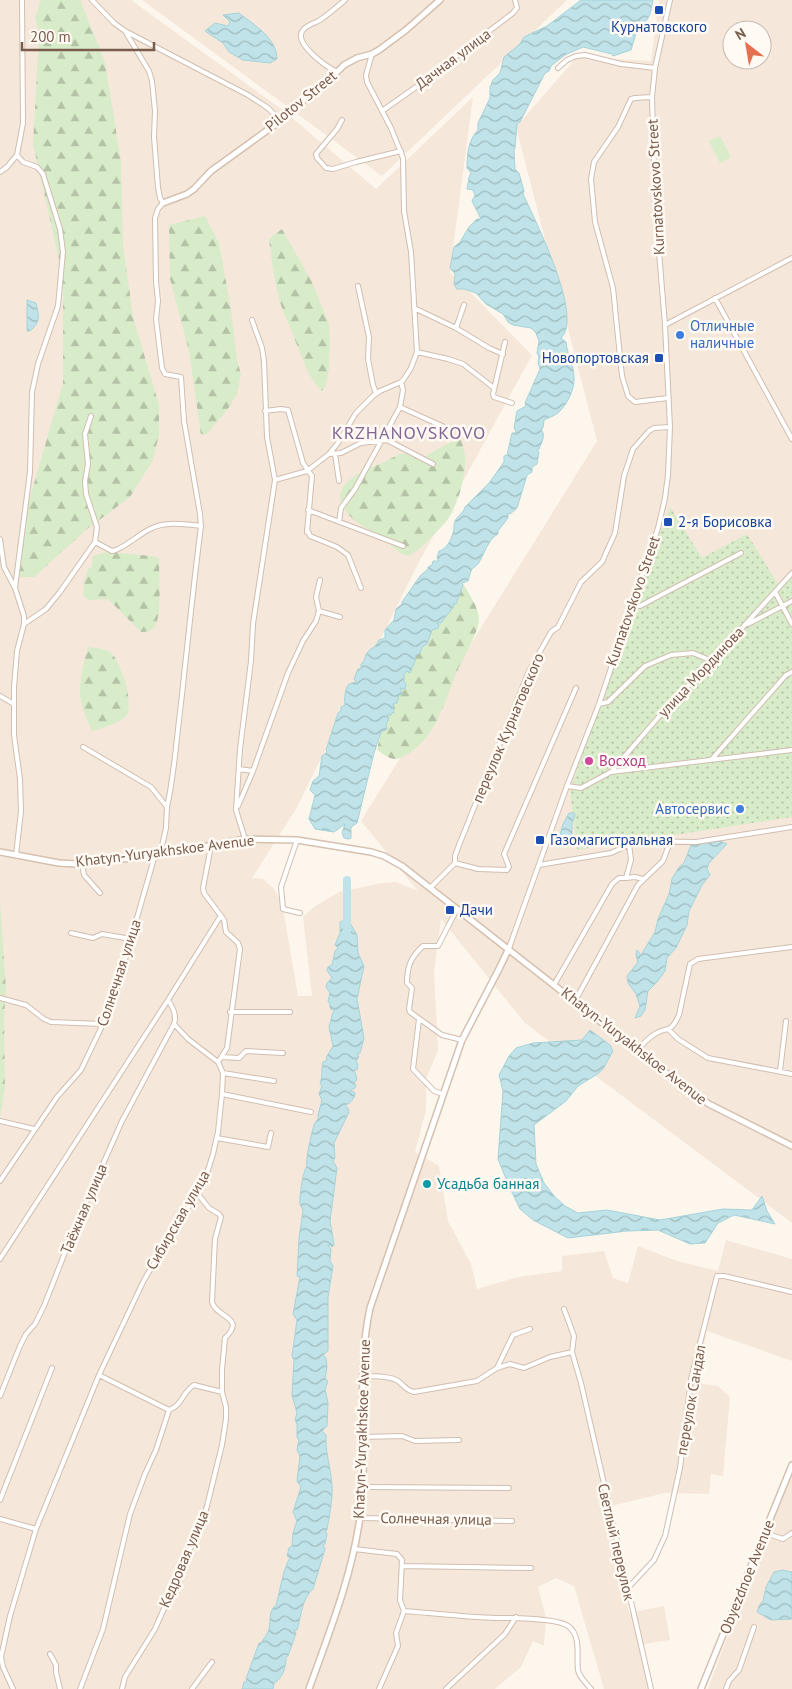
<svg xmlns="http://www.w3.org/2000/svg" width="792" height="1689" viewBox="0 0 792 1689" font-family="'PT Sans',sans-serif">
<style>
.residential{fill:#f5e8da;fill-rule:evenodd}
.forest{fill:url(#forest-firs)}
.garden{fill:url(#garden-dots)}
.pitch{fill:#d8ecc9}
.water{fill:url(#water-waves);stroke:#a5d3da}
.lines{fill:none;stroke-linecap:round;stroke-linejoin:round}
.river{stroke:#bfe3e8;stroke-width:8}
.street-casing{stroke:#d1beb0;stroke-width:6}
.secondary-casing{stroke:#d6c0b0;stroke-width:8}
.street{stroke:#fff;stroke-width:4}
.secondary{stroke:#fff;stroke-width:5}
.transit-dot{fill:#1a4fb4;stroke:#fffaf3;stroke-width:2}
.shop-dot{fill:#3f7fe0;stroke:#fffaf3;stroke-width:2}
.hotel-dot{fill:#d1479c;stroke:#fffaf3;stroke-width:2}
.culture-dot{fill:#0f9aa8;stroke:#fffaf3;stroke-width:2}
.labels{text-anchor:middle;stroke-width:5;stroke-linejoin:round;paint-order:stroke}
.transit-label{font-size:15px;fill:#164399;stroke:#fffaf3;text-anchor:start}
.street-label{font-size:15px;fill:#7a5c4d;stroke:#fffaf3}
.shop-label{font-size:15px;fill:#366cbe;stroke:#fffaf3;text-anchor:start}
.hotel-label{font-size:15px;fill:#b23c85;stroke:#fffaf3;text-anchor:start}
.culture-label{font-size:15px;fill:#0d838f;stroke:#fffaf3;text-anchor:start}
.quarter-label{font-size:18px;letter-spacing:1px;fill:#846695;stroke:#fffaf3}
</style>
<defs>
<pattern id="forest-firs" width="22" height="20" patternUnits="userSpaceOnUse" patternTransform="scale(1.25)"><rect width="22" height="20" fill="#d8ecc9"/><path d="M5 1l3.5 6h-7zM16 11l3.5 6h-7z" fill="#b4c2a5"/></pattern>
<pattern id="garden-dots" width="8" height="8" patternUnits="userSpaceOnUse" patternTransform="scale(1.25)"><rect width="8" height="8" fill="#d8ecc9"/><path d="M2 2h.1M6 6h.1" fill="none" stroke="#b4c2a5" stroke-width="1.8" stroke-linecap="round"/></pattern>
<pattern id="water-waves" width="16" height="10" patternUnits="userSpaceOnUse" patternTransform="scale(1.25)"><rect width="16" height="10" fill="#bfe3e8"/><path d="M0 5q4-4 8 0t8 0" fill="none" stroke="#a0bbbe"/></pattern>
</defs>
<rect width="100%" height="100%" fill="#fdf6ec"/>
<path class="residential" d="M0 0H131L284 111 376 189 473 97 450 272 532 355 419 562 296 809 252 878 263 879 274 889 282 903 298 996H312L303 917 314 907 339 892 382 883 396 882 418 891 361 821 597 441 516 127 577 57 651 61 659 0H792V1223L525 1023 441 919 434 971 438 1050 426 1079V1110L415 1152 439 1166 448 1221 471 1264 477 1289 518 1277 562 1271V1256L604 1251 613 1278 628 1283 638 1246 677 1261 718 1271 726 1240 792 1259V1361L707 1331 696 1383 718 1386 730 1397 723 1476 711 1474 709 1494 665 1493 607 1507 629 1613 664 1606 670 1640 638 1645 649 1689H604L574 1586 556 1578 538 1587 546 1618 544 1646 533 1641 521 1667 495 1689H0ZM732 30H762V60H732Z
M142 0H567L382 176Z
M792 1463V1689H708Z"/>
<path class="forest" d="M42 0H80L105 62 121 162 123 244 133 317 159 405V434L153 460 130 497 87 529 34 577H20L21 534 27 508 63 383V277L33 144 39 34 35 18 40 2Z
M205 216 219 243 231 310 237 359 241 375 237 393 230 406 207 434 201 435 189 351 170 279 169 225Z
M282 229 312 282 329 324 330 340 329 368 326 385 322 391C307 377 303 358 295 340 292 330 287 321 283 311 275 288 272 263 269 239Z
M460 439C472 459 461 496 450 516 445 524 437 531 430 539 424 544 417 553 409 555 399 557 389 541 381 536 364 526 353 524 343 506 330 482 368 469 384 462 389 460 396 455 401 454 407 453 414 456 419 460L445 445Z
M107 552 152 556 159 558C159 573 162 615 155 626 152 631 147 632 141 632L108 599 89 600 83 596 84 581 89 567 91 569 93 556Z
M463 584C469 593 478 607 479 618 480 631 461 661 456 674 444 703 436 737 408 754 403 757 399 759 394 759 387 758 382 753 377 750L389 696Z
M88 647C95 648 105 648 111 653 121 662 134 702 127 715 122 722 101 729 92 731 89 723 84 714 82 705 77 687 83 665 88 647Z
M0 901 6 990 4 1017 5 1088 0 1117Z"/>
<path class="garden" d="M670 507 702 558 747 534 778 584 792 569V817L577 850 570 792 632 603Z"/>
<path class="pitch" d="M720 136 731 157 720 163 709 141Z"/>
<path class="water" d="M581 0H653C651 11 650 22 638 27L631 50 613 56 612 54 583 47 565 55 551 66 549 71 545 73 520 122 517 124 515 148 514 150 515 169 519 173 524 191 523 194C535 220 584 317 561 338L566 342C567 354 574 365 574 377 575 389 567 405 558 413 554 416 548 418 544 420L543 428 541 429C546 435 542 442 539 449L537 450 539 452 537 464 532 467V472L527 475 517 508 510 514 508 513V518L498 531V534C488 539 484 555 478 564 476 566 474 567 472 569 470 572 469 578 468 581L462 583 463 585 456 604H453L454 606 441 623H437L439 625 438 628 432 630 427 644 422 647 420 653 416 655 415 661 410 673 407 671 404 674V682L406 684 405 689 400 688 402 692 401 695H399L397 703 393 704 394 713 393 712 390 716 389 714 387 715 389 718 386 725 387 729 381 732 374 753 357 823 351 827V838L348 839 344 838 342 833 345 824 334 832 315 829 309 819 315 795 310 790 313 781 319 776 322 756 327 752 326 750 338 713 341 711V707L345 705C344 699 345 690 348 685 350 683 354 683 356 681L354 679 358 669H361V664C365 661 364 658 367 653 371 647 375 649 379 640L385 638V630L394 620 396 609 402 604V602L420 576 428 569V567L432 565 433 561H439L437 558 439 551C446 550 451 540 453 533 455 529 453 524 455 521 458 515 463 514 465 507L489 483 504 462V456L507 455 512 433H515L516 431 514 428 517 411 526 406 525 403 540 369 538 362 539 357 537 353 539 341 536 333 531 328 513 325 508 322 503 314 486 304 476 293 464 289H457L454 284 455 274 450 268 454 247 460 242 469 227 477 219H481L472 201 475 195 473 190 467 189 469 177 471 173 467 168C467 155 468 140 478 130V123L490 98V87L493 80 500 73 504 57 520 44 524 37 547 26Z
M239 13C254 25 277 38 277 59L270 63 243 60 229 52 223 43 205 31 215 23 228 26 230 22 223 15Z
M27 300 36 303C39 317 41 321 30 331H27Z
M569 813H574L575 815 572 823V843L569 846 558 847 557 845 563 824Z
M720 841 727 844 709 863 707 869 710 875 702 885 689 911 687 925 676 948 667 958 665 971 657 982 648 991 645 1010 641 1016 635 1018 640 1006 636 994 628 983 627 976 638 962 636 955 637 950 641 955 655 932 658 919 669 894 672 879 679 867 684 863 691 845Z
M342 921 350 923 357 935 358 953 364 966 357 999 364 1038 360 1053 357 1054 359 1056 356 1062 358 1064 357 1070H354L357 1078 356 1081 354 1083 356 1085 355 1088 350 1091 354 1092 355 1094C354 1099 350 1104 345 1105L348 1108 349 1112 334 1143 335 1158 333 1161 337 1168 330 1221 334 1245 332 1247 329 1245 328 1246 331 1249 330 1261 333 1266 328 1297V1351L323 1355 326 1358 327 1367 325 1378 328 1381 325 1389 328 1403 327 1426 322 1431 326 1435C325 1452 331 1468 332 1486 333 1500 329 1516 327 1530L325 1531 327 1534 325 1544 323 1545 325 1549 313 1589C302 1598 301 1617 297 1630H294L296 1633 288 1656 286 1657C286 1667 283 1678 274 1683L273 1689H242L244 1682 247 1681 246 1679 259 1643H261C263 1640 266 1636 268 1632 272 1623 267 1612 276 1605 280 1592 283 1568 290 1558L287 1556 289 1548 292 1546 293 1533 297 1521 293 1512 301 1487 297 1481 300 1456 297 1450 299 1439 297 1438V1424L295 1420 297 1413 292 1395 294 1360 292 1356 297 1320 293 1314 300 1277 297 1276 299 1238 303 1211C303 1209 300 1205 300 1204 299 1198 303 1170 307 1166 305 1161 312 1131 314 1125 315 1122 316 1122 318 1119V1115L322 1100 319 1094 322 1086 320 1083C323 1076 321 1070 323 1062L327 1060 326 1058 333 1046 329 1027 333 1012 336 1009 332 1010 330 1008V1004L328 1001 330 993 326 987 327 983 332 978 327 970 328 967 332 965 335 951 338 948 335 945 340 933V922Z
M590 1030 610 1045 613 1051 603 1069 596 1075 578 1086 566 1101 534 1125 536 1164 544 1183 555 1197 565 1206 578 1213 607 1210 660 1220 723 1209 752 1210 762 1196 767 1211 775 1224 734 1215 718 1223 705 1243 690 1244 658 1230 627 1231 568 1238 533 1220 520 1209 509 1186 498 1159 503 1091 499 1075 509 1056 516 1048 533 1043 582 1040Z
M782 1570 792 1572V1619L771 1620 757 1612 759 1606 763 1601 766 1587 774 1572Z"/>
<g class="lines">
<path class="river" d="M347 880V931"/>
<defs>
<path id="street" d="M92 0 114 23 125 31 248 95 268 108 280 120
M125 31 149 71 152 81 155 111 154 137 158 187 160 198 163 203 158 209 155 218 156 281 158 301 156 319 162 368 165 374 181 377 184 421 200 514 201 526C193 588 187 650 180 712 176 744 174 776 167 807
M558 68 567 60 576 56 585 55 621 64 655 68
M337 72C327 67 292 43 303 30 307 25 315 23 320 20 329 14 337 7 345 0
M652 97 635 98 631 99 618 127 594 162 591 179 595 222 613 288 622 376 628 396 635 402 668 398
M382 111 416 87 513 13 517 8 515 0
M342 120 337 129 316 154 317 158 326 168 333 169 356 162 401 151
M0 172 7 167 17 155 23 123 22 0
M358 286 369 337 368 359 373 385 376 393
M715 298 792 439
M414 308 456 328 489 348 503 354
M665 325 792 258
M456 328 464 305
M505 342 493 394 494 397 512 403
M417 352 448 359 463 364 494 388
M400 407 451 430
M265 411 281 409 288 410 303 463 312 476 307 532
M91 416 85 434 88 464 85 481 86 494 97 527 95 542
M329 454 341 453 361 443 387 440 433 464
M335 454 339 481
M275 480 307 471 329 454 338 443 356 413 373 396 380 391 401 382 404 379 411 368 417 352 411 252 404 211 403 158 391 128 367 82 366 75 372 54
M308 510 403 546
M339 522 341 508 355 489 400 407 403 390 401 382
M307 529 310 536 337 547 348 555 361 588
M0 539 4 567 15 588 24 616V624L17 651 14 687V735L20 779 21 811 16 855
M15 588 30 472 32 392 38 364 58 306 63 252 60 229 43 174 37 167 23 162 17 155
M775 592 792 624
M631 605 640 606 741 553
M319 611 340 617
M24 624 46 609 60 592 95 542 112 551 116 550C128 545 138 535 150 529 165 521 184 524 201 526
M748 624 792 601
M0 696 14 704
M599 704 608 702 645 666 671 655 693 653 712 661
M83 747 151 787 167 807 166 828 160 855
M712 759 786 675 792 672
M239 769 253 771
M611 772 669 705 712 661 792 573
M567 786 581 788 611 772 792 750
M238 806 253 771 288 673 303 641 316 621 319 611 316 597 320 580
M245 839 236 810 240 749 251 661 253 624 275 480 267 437 264 361 262 348 252 320
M297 840 281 887 283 909 300 913
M455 863 478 869 507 870 509 867 504 854 576 688
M82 864 84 875 100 893
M539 865 611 853 637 841 696 842 792 827
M626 878 635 877 643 879
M430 888 455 863V856L459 845 529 671 551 632 558 627 581 582 602 562 615 533 624 476 633 449 649 431 654 428 670 427
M457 909 438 946H423C411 957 407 966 407 983L412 988 409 1009 410 1012 442 1035 462 1040
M71 933 93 938 102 934 131 939
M509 948 567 786 599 704 658 528 665 498 668 475 670 427 665 325 655 203 652 97 655 68 670 0
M554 985 612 884 619 878H626L631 860 629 844
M0 998 26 1005 44 1019 51 1022 103 1024
M575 1001 638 885 663 861 670 842
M230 1012H290
M419 1019 413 1069 434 1091 443 1094
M174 1024 188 1039 218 1062
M669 1030 678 1039 708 1058 792 1074
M637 1051C642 1045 648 1038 655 1034 668 1025 669 1036 679 1015L690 964 698 959 792 947
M222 1057 239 1058 246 1051 283 1053
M780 1071 786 1021
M223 1073 274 1081
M222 1094 311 1112
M0 1121 34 1129
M217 1138 268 1147 271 1133
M0 1181 57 1097 81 1070 112 1005 155 855
M0 1259 168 1000 220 917
M572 1352 581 1383 651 1689
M497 1368 513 1335 530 1329
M99 1375 169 1410
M362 1376C373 1377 388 1375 398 1381 404 1385 405 1390 414 1392L477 1381 497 1368 510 1364 524 1368 550 1357 572 1352 574 1336 564 1309
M0 1396 20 1346 26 1334 35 1324 44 1306 73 1232 122 1121 174 1024C177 1015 173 1008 168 1000
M362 1437 402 1436 415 1441 459 1440
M362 1487 509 1488
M0 1500 52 1368
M360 1518 512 1521
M0 1519 36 1529
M765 1533 783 1539 792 1533
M354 1549 397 1554 402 1560 400 1600 404 1611 396 1633 398 1646 379 1689
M402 1566 531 1568
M628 1588 654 1560 665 1536 680 1468 691 1379 717 1276H724L792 1292
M404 1611C434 1613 465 1617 496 1618 511 1618 556 1618 568 1626 582 1636 576 1657 578 1670 579 1677 586 1683 591 1689
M50 1654 56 1665V1672L60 1689
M13 1689 3 1667 1 1657 10 1616 36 1529 99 1375 144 1280 197 1193 208 1170 213 1154 218 1132 222 1094 223 1073 218 1062 227 1048 240 949 238 943 226 932 224 920 204 893 203 888 211 846
M80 1689 103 1629 130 1514 145 1474 156 1450 169 1410C183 1405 182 1392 194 1385L222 1392
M122 1689 125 1677 155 1629 202 1522 207 1506 222 1445 226 1419V1407L222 1392V1370L225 1338C247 1317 216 1318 212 1302L215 1239 221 1217 219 1214 209 1208 197 1193
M192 1689 212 1662
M446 1689 505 1634 516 1617
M726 1689 729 1681 739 1670 754 1627"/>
<path id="secondary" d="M163 203 187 194 194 189 211 171 276 124 306 98 327 82 344 65 357 58 372 54 379 50 406 30 440 0
M0 852 59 863 76 864 160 855 245 839 297 840 371 852 384 856 402 866 689 1091 709 1104 792 1146
M309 1689C329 1633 352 1576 360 1517 369 1448 355 1377 370 1308L462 1040 500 967 509 948
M701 1689 792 1465"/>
</defs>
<use href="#street" class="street-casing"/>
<use href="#secondary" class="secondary-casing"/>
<use href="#street" class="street"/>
<use href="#secondary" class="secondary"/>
</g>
<g class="transit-dot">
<rect x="654" y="5" width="10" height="10" rx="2.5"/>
<rect x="654" y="353" width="10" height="10" rx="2.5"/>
<rect x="663" y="517" width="10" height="10" rx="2.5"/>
<rect x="535" y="835" width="10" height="10" rx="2.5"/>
<rect x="445" y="905" width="10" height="10" rx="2.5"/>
</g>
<g class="shop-dot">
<circle cx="680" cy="335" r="5"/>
<circle cx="740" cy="809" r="5"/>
</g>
<circle class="hotel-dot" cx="589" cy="761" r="5"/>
<circle class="culture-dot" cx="427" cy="1184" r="5"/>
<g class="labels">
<g class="transit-label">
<text x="659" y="32" text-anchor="middle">Курнатовского</text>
<text x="649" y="363" text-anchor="end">Новопортовская</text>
<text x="678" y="527">2-я Борисовка</text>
<text x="550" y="845">Газомагистральная</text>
<text x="460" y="915">Дачи</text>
</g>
<g class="street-label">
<text transform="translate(453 59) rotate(-37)" y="5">Дачная улица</text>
<text transform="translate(301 101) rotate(-39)" y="5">Pilotov Street</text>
<text transform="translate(656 187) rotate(-93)" y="5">Kurnatovskovo Street</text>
<text transform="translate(633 601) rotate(-71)" y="5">Kurnatovskovo Street</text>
<text transform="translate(701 672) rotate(-47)" y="5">улица Мординова</text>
<text transform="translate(508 728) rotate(-67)" y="5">переулок Курнатовского</text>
<text transform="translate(165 851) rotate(-7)" y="5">Khatyn-Yuryakhskoe Avenue</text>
<text transform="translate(119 973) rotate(-72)" y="5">Солнечная улица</text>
<text transform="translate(634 1046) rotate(38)" y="5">Khatyn-Yuryakhskoe Avenue</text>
<text transform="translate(84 1209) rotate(-67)" y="5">Таёжная улица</text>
<text transform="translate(178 1220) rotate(-60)" y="5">Сибирская улица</text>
<text transform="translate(691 1400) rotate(-80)" y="5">переулок Сандал</text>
<text transform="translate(362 1429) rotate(-88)" y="5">Khatyn-Yuryakhskoe Avenue</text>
<text transform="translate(436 1519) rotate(1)" y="5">Солнечная улица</text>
<text transform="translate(616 1542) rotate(77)" y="5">Светлый переулок</text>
<text transform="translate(184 1559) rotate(-67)" y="5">Кедровая улица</text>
<text transform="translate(747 1577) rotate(-68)" y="5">Obyezdnoe Avenue</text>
</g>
<g class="shop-label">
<text x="690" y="331">Отличные<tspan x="690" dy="17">наличные</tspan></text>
<text x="730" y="814" text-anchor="end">Автосервис</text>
</g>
<g class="hotel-label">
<text x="599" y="766">Восход</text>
</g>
<g class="culture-label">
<text x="437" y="1189">Усадьба банная</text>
</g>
<g class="quarter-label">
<text x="409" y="439">KRZHANOVSKOVO</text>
</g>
</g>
<g transform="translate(747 45) rotate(329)"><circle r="24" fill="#fffaf3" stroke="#cabbb1"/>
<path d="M0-4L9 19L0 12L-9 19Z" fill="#e76f51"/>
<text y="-8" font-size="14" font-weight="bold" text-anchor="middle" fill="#7a5c4d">N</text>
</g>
<path d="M22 42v8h132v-8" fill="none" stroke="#7a5c4d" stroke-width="2.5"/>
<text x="30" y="42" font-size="15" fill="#7a5c4d" stroke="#fffaf3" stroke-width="4" paint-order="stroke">200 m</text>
</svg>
